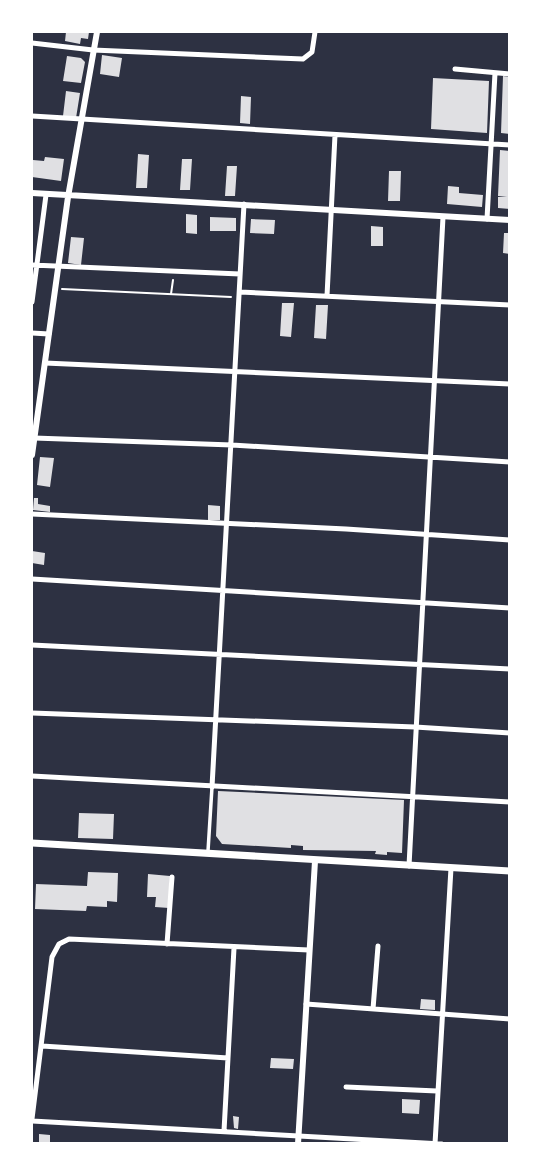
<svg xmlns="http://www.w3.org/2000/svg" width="541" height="1175" viewBox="0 0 541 1175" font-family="Montserrat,sans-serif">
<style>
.building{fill:#e0e0e3}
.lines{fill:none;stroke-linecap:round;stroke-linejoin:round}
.path{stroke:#fff;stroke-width:2}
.pedestrian{stroke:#fff;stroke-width:3.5}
.minor{stroke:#fff;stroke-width:5}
.tertiary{stroke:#fff;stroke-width:6}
.secondary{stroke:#fff;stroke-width:7}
</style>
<rect width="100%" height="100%" fill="#2d3142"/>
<path class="building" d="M66 32H89L88 39 81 38 80 44 65 41Z
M102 55 122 58 119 77 100 74Z
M67 56 81 58 85 62 81 83 63 81Z
M503 76 510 77V134L501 133Z
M433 78 489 81 487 133 431 129Z
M66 91 80 93 76 118 63 116Z
M241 96 251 97 250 124 240 123Z
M500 150 510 151V209L498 208V197H507L498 196Z
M138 154 149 155 147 188H136Z
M45 157 64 159 61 181 32 177 33 160 44 161Z
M182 159H192L190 190H180Z
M227 166H237L235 196H225Z
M389 171H401L400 201H388Z
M448 186 459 187V193L483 195 482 207 447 204Z
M186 214 197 215V234L186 233Z
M210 217 236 218V231H210Z
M251 219 275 220 274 234 250 233Z
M371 226 383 227V246H371Z
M504 233H510V254L503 253Z
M71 237 84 238 81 265 68 263Z
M282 303H294L291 337 280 336Z
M316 305H328L326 339 314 338Z
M40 457 54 458 50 487 37 485Z
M34 498H38V504L50 506V512L33 510Z
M208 505 220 506V520H208Z
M32 551 45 553 44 565 32 563Z
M218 791 404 800 402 853 387 852V855L375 854 376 851 303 850V846L291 845V848L222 844 216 836Z
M79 813 114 814 113 839 78 838Z
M88 872 118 873 117 902 107 901V907L87 906 86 911 35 909 36 884 87 886Z
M148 874 170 876 169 908 155 907 156 897H147Z
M421 999 435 1000V1010L420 1009Z
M271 1058 294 1059 293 1069 270 1068Z
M402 1099 420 1100 419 1114 402 1113Z
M233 1116 239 1117 238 1129 234 1128Z
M39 1134 50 1135V1144H39Z"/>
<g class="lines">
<path class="path" d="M62 289 231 297
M171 294 173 280"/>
<path class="pedestrian" d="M208 851 212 787"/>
<path class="minor" d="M32 43 93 50 303 59 312 52 315 32
M455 69 510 74
M32 116 510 145
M487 219 495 73
M32 265 240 274
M240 292 510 305
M327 296 335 135
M32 302 46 195
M32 333 49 334
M45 363 510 384
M34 438 232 445 510 462
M32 514 346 529 510 540
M32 579 510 608
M32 645 510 669
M32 713 415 727 510 733
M32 776 510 802
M212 787 244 204
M409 866 443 217
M167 944 172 877
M306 1004 510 1019
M373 1009 378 946
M42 1046 228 1058
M346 1087 437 1091
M32 1119 52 957 59 944 69 939 309 950
M32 1121 442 1144
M224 1131 234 948
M435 1144 451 868"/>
<path class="tertiary" d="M32 193 510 220
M32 455 68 197 97 32
M298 1144 315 861"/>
<path class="secondary" d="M32 843 510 871"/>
</g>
<rect width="541" height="1175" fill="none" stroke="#ffffff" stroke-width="66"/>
</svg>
